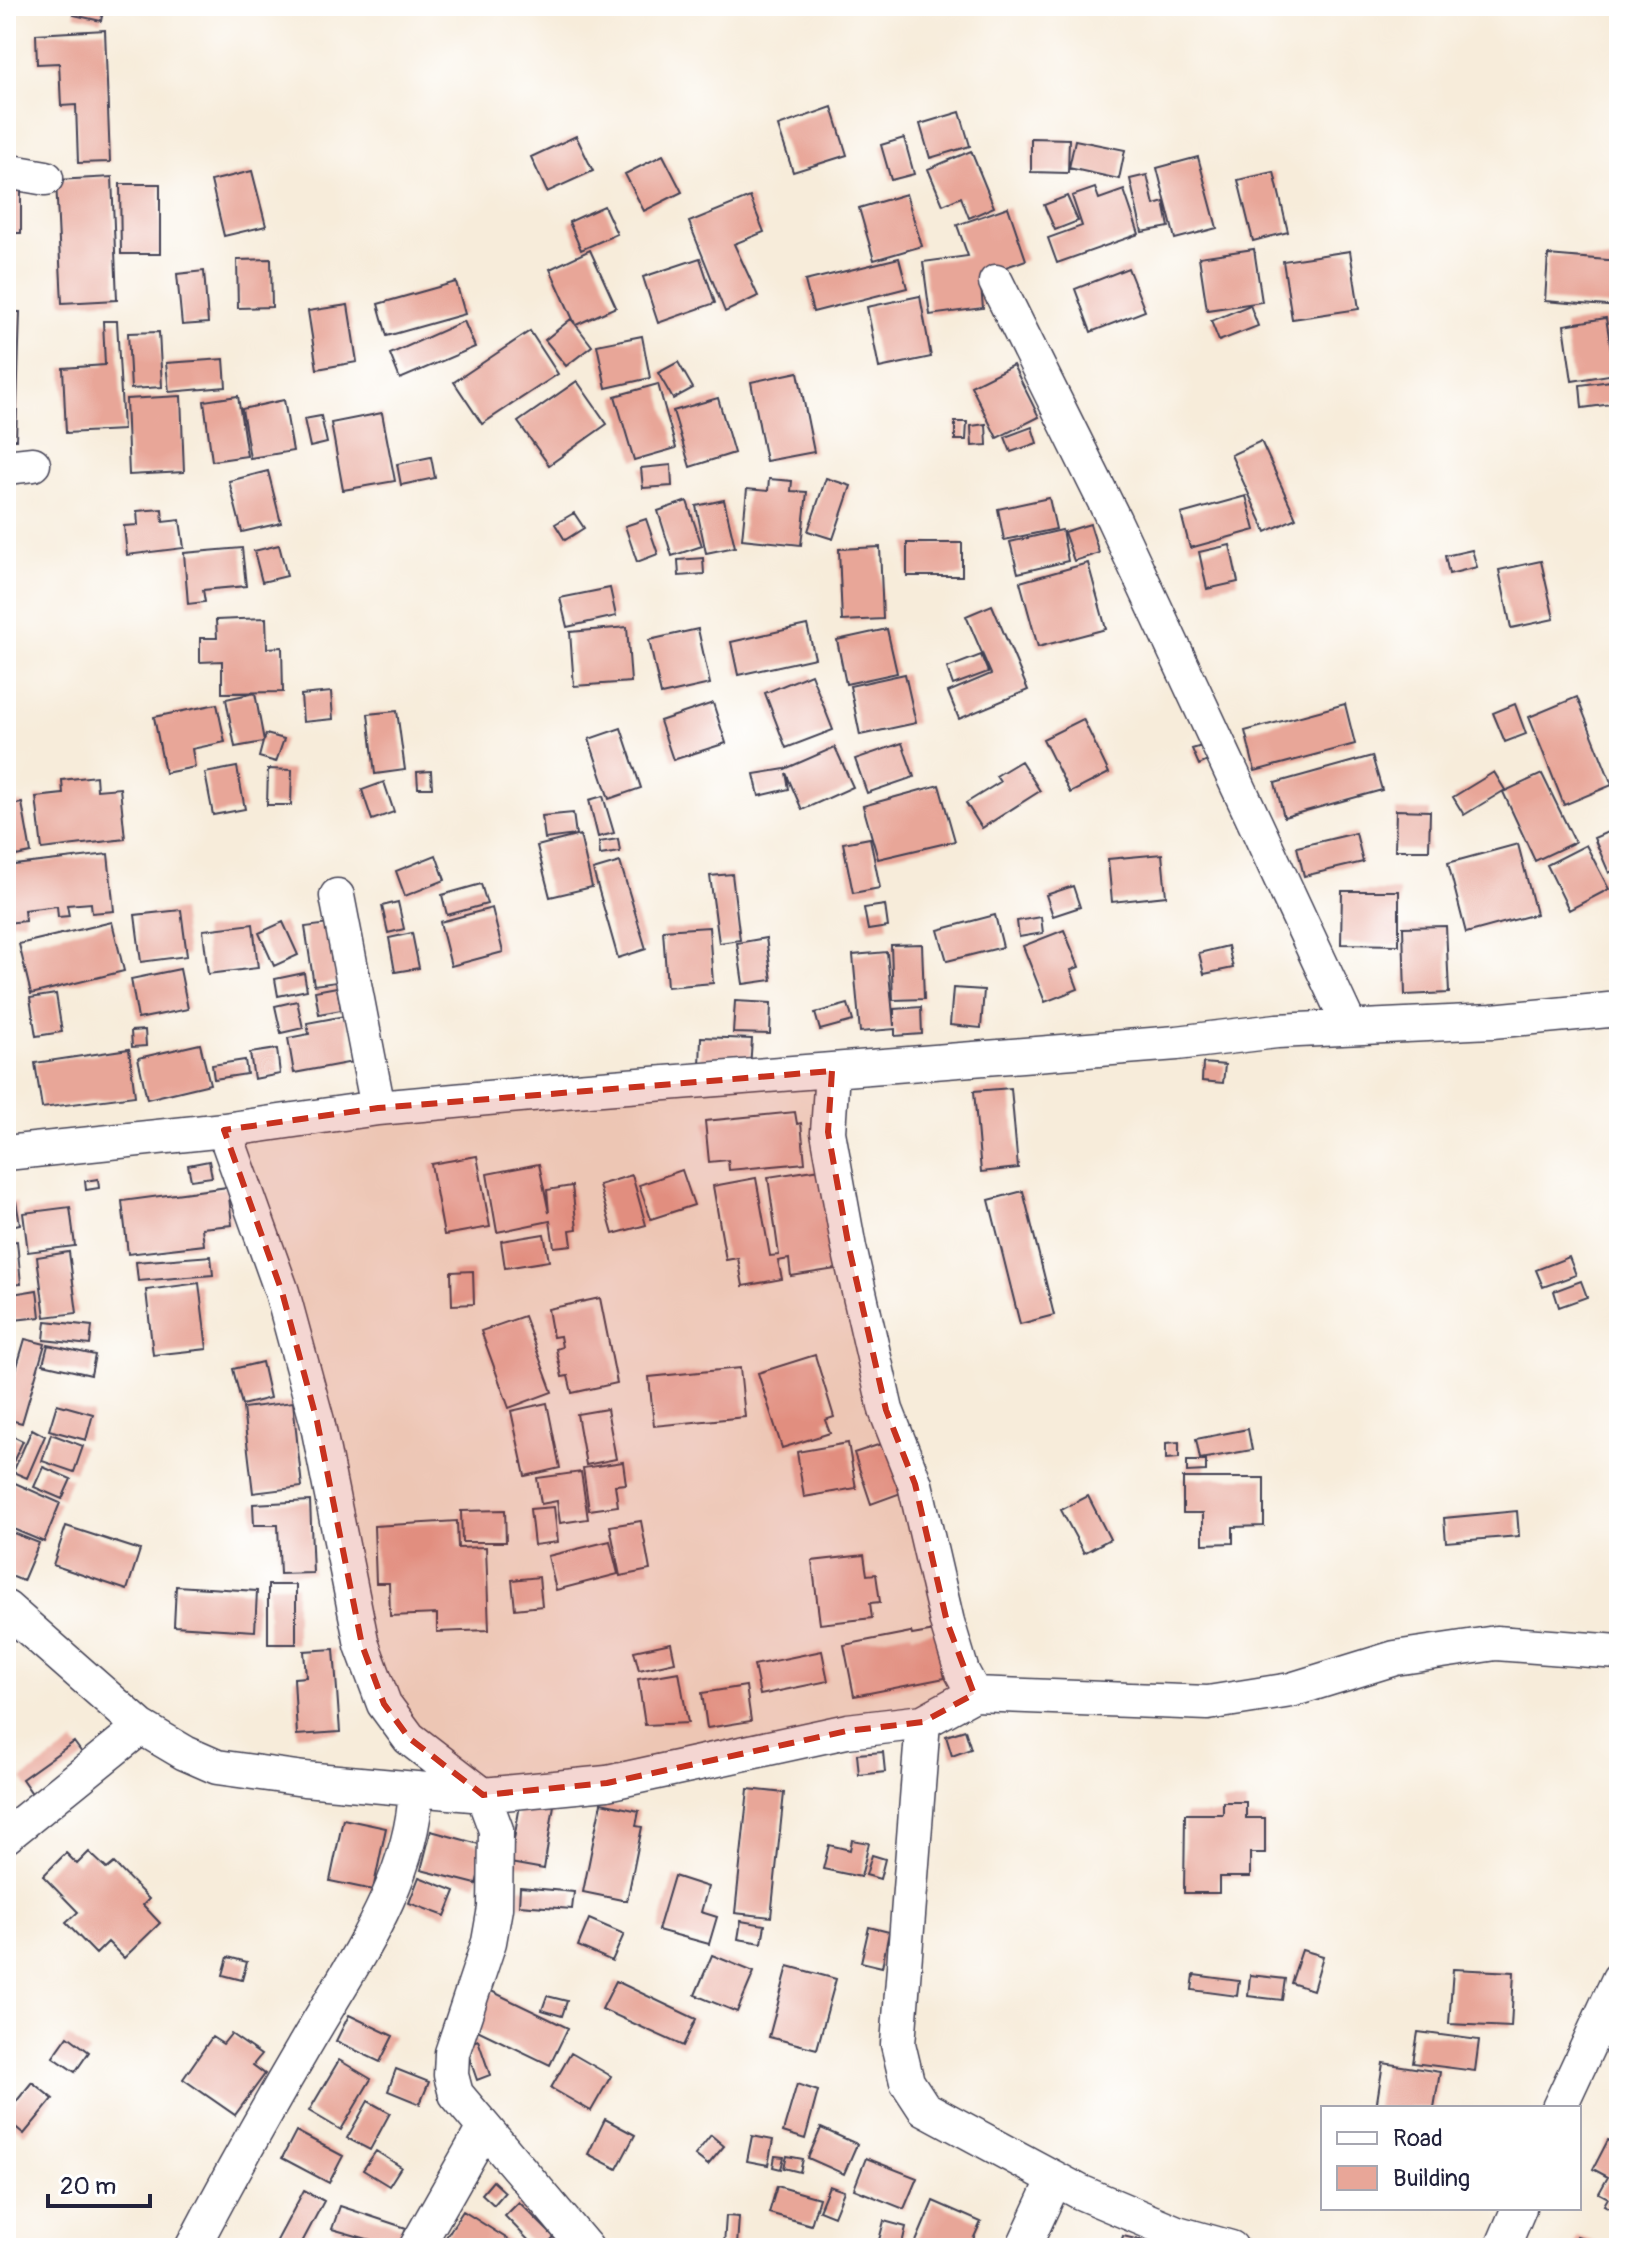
<svg xmlns="http://www.w3.org/2000/svg" width="1625" height="2254" viewBox="0 0 1625 2254" font-family="Pangolin,sans-serif">
<style>
.building{fill:#e8a698}
.lines{fill:none;stroke-linecap:round;stroke-linejoin:round}
.street-casing{stroke:#424053;stroke-width:37}
.street{stroke:#fff;stroke-width:34}
.marked{fill:#c8321e;fill-opacity:0.2;stroke:#c8321e;stroke-width:6;stroke-dasharray:16 10;stroke-linejoin:round}
</style>
<rect width="100%" height="100%" fill="#fff"/>
<filter id="ink" filterUnits="userSpaceOnUse"><feTurbulence type="fractalNoise" baseFrequency=".0125" numOctaves="2"/><feDisplacementMap in="SourceGraphic" scale="16" xChannelSelector="R" yChannelSelector="G"/><feConvolveMatrix kernelMatrix="1 2 1 2 8 2 1 2 1" color-interpolation-filters="sRGB"/></filter>
<filter id="wash" filterUnits="userSpaceOnUse"><feTurbulence type="fractalNoise" baseFrequency=".006" numOctaves="4" result="noise"/><feDisplacementMap in="SourceGraphic" scale="32" xChannelSelector="R" yChannelSelector="G"/><feGaussianBlur stdDeviation="1.8" result="paint"/><feColorMatrix in="noise" values="0 0 0 0 0 0 0 0 0 0 0 0 0 0 0 0 0 1.4 0 .05"/><feComposite in="paint" operator="in"/></filter>
<g filter="url(#wash)">
<rect width="100%" height="100%" fill="#f7ecda"/>
<g id="blocks">
<path class="building" d="M77 6H104L101 21 74 15Z
M105 30 110 162 78 163 76 105 61 106 59 63 37 64 36 34Z
M832 107 847 155 793 172 778 126Z
M960 112 970 146 930 158 920 124Z
M576 136 593 171 547 192 531 157Z
M904 138 914 174 891 180 881 145Z
M1031 138 1069 139 1068 173 1031 172Z
M1075 140 1125 150 1119 179 1069 168Z
M971 151 994 207 969 218 961 197 943 205 928 169Z
M663 155 682 192 644 211 625 174Z
M1198 157 1217 228 1175 239 1157 168Z
M252 171 266 226 224 236 211 181Z
M1274 172 1288 232 1253 241 1238 180Z
M1147 175 1154 205 1164 202 1169 227 1142 232 1130 179Z
M112 177 117 300 62 303 56 180Z
M6 184H21V233H6Z
M120 184H160V254H121Z
M1095 188 1099 199 1124 190 1139 234 1057 263 1048 238 1082 226 1072 196Z
M906 194 922 246 874 260 859 208Z
M1067 196 1078 221 1055 230 1044 205Z
M750 197 764 232 734 244 758 296 725 312 689 222Z
M604 206 617 234 581 250 569 222Z
M1008 207 1026 260 980 276 983 308 930 315 923 262 968 256 957 225Z
M1254 249 1262 302 1207 310 1199 257Z
M590 250 616 307 576 325 592 346 566 366 545 340 571 319 575 324 550 269Z
M1350 251 1359 309 1292 319 1283 261Z
M1548 255 1619 261V307L1545 301Z
M700 258 715 303 658 323 643 277Z
M899 258 907 288 813 312 805 281Z
M271 259 272 307 238 308 237 260Z
M1128 268 1145 311 1091 332 1075 289Z
M204 271 208 323 182 325 177 274Z
M456 282 465 314 387 336 378 304Z
M920 296 931 357 879 368 867 307Z
M348 305 357 362 317 369 308 311Z
M1250 305 1258 326 1219 341 1211 321Z
M6 312H20L16 440H6Z
M1606 318 1615 374 1572 381 1564 325Z
M103 321H117L123 430 66 433 63 368 105 365Z
M464 321 475 347 400 379 390 354Z
M530 331 558 374 482 424 454 382Z
M159 332 162 387 131 389 128 333Z
M642 336 650 378 606 388 597 345Z
M224 359 226 387 169 392 166 363Z
M678 362 693 388 673 399 658 373Z
M1013 365 1039 417 997 438 971 386Z
M798 372 814 452 766 461 751 382Z
M1619 380V403L1582 408 1580 385Z
M577 381 607 424 549 465 518 422Z
M658 384 676 448 634 460 615 396Z
M181 396 184 472 129 475 126 399Z
M238 396 247 456 212 461 204 401Z
M718 398 734 453 690 467 673 411Z
M284 400 293 451 250 458 242 409Z
M382 413 395 481 343 490 331 423Z
M321 416 327 443 310 447 304 419Z
M955 422H967L966 440H955Z
M986 424 987 445 972 446 971 426Z
M1032 427 1037 443 1011 452 1005 437Z
M1261 441 1296 518 1266 532 1231 455Z
M431 457 435 478 401 485 397 464Z
M671 465 672 486 643 488 641 468Z
M268 471 281 523 242 532 229 481Z
M826 478 851 486 833 539 808 531Z
M769 479 792 481 791 491 807 492 801 545 742 539 747 489 768 491Z
M1246 496 1255 530 1190 548 1181 514Z
M1049 498 1056 529 1004 540 998 509Z
M724 500 735 547 706 553 696 506Z
M687 501 702 546 672 556 658 511Z
M162 509 163 522 180 520 184 548 127 555 124 526 138 525 137 511Z
M574 513 584 528 565 540 555 524Z
M646 519 658 554 637 562 625 526Z
M1090 524 1099 553 1074 561 1064 532Z
M1062 530 1068 561 1018 573 1010 542Z
M907 543H962V576H907Z
M279 545 287 576 262 582 254 551Z
M1230 545 1238 582 1207 589 1199 552Z
M880 547 883 619 842 621 839 549Z
M242 548 246 586 203 590 205 602 188 604 184 553Z
M1472 550 1477 567 1449 574 1445 556Z
M703 558 704 574 679 576 678 560Z
M1541 561 1554 619 1511 628 1499 570Z
M1088 563 1106 629 1038 647 1020 582Z
M610 588 616 616 567 627 560 598Z
M992 605 1028 690 959 719 948 692 991 674 966 616Z
M266 618 267 648 282 647 283 692 222 693V661L200 662V638H217L216 620Z
M807 625 815 658 738 675 731 642Z
M627 627 631 682 574 686 570 632Z
M698 629 710 684 661 695 649 640Z
M887 629 897 673 846 684 837 640Z
M981 655 988 672 953 685 947 668Z
M811 674 833 730 786 748 765 693Z
M905 674 916 723 860 735 850 686Z
M331 692 333 719 303 722 301 695Z
M255 693 264 741 266 734 284 739 276 762 259 757 263 742 235 747 226 699Z
M1577 697 1612 785 1564 805 1529 717Z
M713 703 726 743 673 760 660 721Z
M217 704 225 742 192 749 195 767 165 773 154 717Z
M1345 704 1355 744 1255 771 1245 731Z
M1515 704 1526 734 1505 742 1493 713Z
M397 711 405 770 375 774 368 714Z
M1083 719 1109 773 1070 793 1043 739Z
M621 728 641 788 609 799 589 739Z
M902 743 914 777 867 793 855 759Z
M1202 746 1208 761 1199 765 1192 749Z
M835 747 853 787 802 810 786 773 789 789 759 796 754 774 785 769Z
M1372 756 1382 790 1284 817 1275 783Z
M1021 761 1040 791 982 828 966 803 1000 782 996 776Z
M237 767 245 809 213 815 205 773Z
M268 769 292 770 291 805H267Z
M431 771 432 788H418L417 772Z
M1494 772 1505 790 1464 815 1453 797Z
M1542 774 1575 842 1535 861 1503 792Z
M96 776 97 790 120 788 125 839 42 849 36 797 63 794 62 780Z
M384 782 394 812 372 820 362 790Z
M939 785 955 841 878 859 863 806Z
M603 796 614 833 598 837 589 800Z
M22 803 31 853 6 858V806Z
M1396 810 1430 811 1429 850H1395Z
M573 813 576 835 545 839 542 816Z
M1619 827V868L1609 873 1594 838Z
M1356 833 1363 862 1304 876 1297 847Z
M580 835 592 887 550 897 537 846Z
M870 838 880 888 853 893 843 843Z
M618 839 620 852 600 855 599 842Z
M1518 844 1536 914 1466 933 1448 863Z
M1586 845 1609 889 1569 910 1547 865Z
M108 854 114 911 92 913 91 903 67 905 69 916 58 917 57 906 24 910 25 921 6 923V866Z
M1162 854 1166 896 1112 902 1108 859Z
M436 855 445 880 405 896 396 871Z
M620 862 646 949 618 958 593 870Z
M732 874 740 940 719 943 710 876Z
M481 884 487 904 447 915 442 895Z
M1073 886 1080 907 1053 916 1046 895Z
M1342 891H1399V945L1341 944Z
M398 902 404 929 388 933 382 906Z
M885 905 888 927 868 930 864 908Z
M492 908 503 952 451 966 440 922Z
M181 910 187 956 141 962 135 915Z
M995 915 1003 947 947 961 938 930Z
M1041 917 1043 933 1019 937 1017 921Z
M112 922 124 971 31 994 19 944Z
M283 922 298 955 274 966 259 933Z
M253 924 258 968 208 974 203 930Z
M329 924 337 982 314 985 305 927Z
M1446 926 1449 993 1405 995 1403 927Z
M709 927 713 983 667 987 663 930Z
M1064 930 1079 967 1071 970 1078 989 1045 1002 1023 946Z
M412 933 419 968 395 972 389 938Z
M766 938 772 980 743 984 737 943Z
M922 944 924 999 893 1000 891 945Z
M1228 946 1233 968 1204 974 1199 953Z
M887 952 894 1026V1009L921 1007 922 1034 895 1036V1029L860 1032 853 955Z
M180 969 188 1009 138 1019 131 979Z
M304 973 307 990 278 996 275 979Z
M337 987 341 1010 319 1014 315 991Z
M953 988 984 990 981 1028 950 1025Z
M56 994 62 1032 36 1036 30 998Z
M297 1001 303 1028 281 1033 275 1006Z
M735 1001 771 1003 770 1034 733 1033Z
M848 1004 853 1021 820 1030 815 1013Z
M345 1016 353 1062 294 1073 288 1038 309 1034 307 1023Z
M145 1030 146 1046 132 1047 131 1031Z
M701 1037 752 1039 750 1069 700 1067Z
M200 1044 210 1084 147 1099 138 1058Z
M129 1049 135 1096 42 1108 35 1063Z
M277 1049 280 1074 254 1079 250 1053Z
M245 1060 247 1074 214 1079 212 1065Z
M1203 1063 1225 1065 1223 1083 1202 1081Z
M1011 1088 1018 1168 981 1172 974 1091Z
M795 1112 797 1124 801 1123 805 1163 729 1170 728 1160 709 1162 705 1121Z
M477 1156 490 1227 444 1235 431 1164Z
M209 1161 212 1177 191 1180 188 1165Z
M539 1164 549 1213 547 1190 572 1186 577 1229 570 1230 572 1245 554 1247 550 1221 497 1232 487 1174Z
M821 1169 836 1269 791 1276 789 1259 778 1261 782 1279 743 1286 738 1258 726 1260 713 1186 756 1178 770 1256 779 1255 768 1177Z
M682 1170 694 1205 651 1219 639 1185Z
M632 1175 646 1225 613 1234 599 1185Z
M98 1179 99 1188 86 1190 85 1181Z
M228 1187 232 1225 202 1228 204 1245 128 1254 122 1201Z
M1023 1191 1054 1315 1020 1324 989 1200Z
M16 1202 20 1224 6 1227V1204Z
M70 1207 75 1246 28 1252 23 1213Z
M544 1234 549 1261 505 1268 501 1241Z
M17 1241 21 1284 6 1285V1242Z
M69 1252 77 1313 45 1317 37 1257Z
M211 1256 213 1275 138 1281 136 1262Z
M1569 1257 1576 1275 1543 1287 1536 1270Z
M473 1271 474 1304 452 1305 451 1272Z
M1581 1281 1587 1297 1559 1307 1554 1291Z
M199 1283 207 1349 153 1355 146 1290Z
M37 1290 40 1317 6 1321V1295Z
M600 1298 617 1383 572 1393 568 1376 562 1377 556 1349 562 1347 560 1336 553 1337 548 1309Z
M524 1316 552 1392 509 1408 481 1331Z
M46 1321 92 1326 90 1345 44 1340Z
M25 1339 45 1344 22 1423 6 1419V1404Z
M48 1345 95 1355 91 1375 43 1364Z
M815 1355 834 1417 825 1420 830 1433 782 1448 758 1373Z
M262 1362 270 1398 242 1405 233 1369Z
M740 1368 745 1417 654 1426 649 1377Z
M293 1402 302 1487 253 1493 243 1408Z
M547 1403 560 1468 525 1476 511 1411Z
M57 1404 93 1414 86 1440 49 1430Z
M607 1409 616 1459 586 1465 577 1414Z
M32 1429 45 1436 27 1478 13 1472Z
M1248 1429 1252 1450 1200 1459 1196 1439Z
M6 1433 23 1441 11 1466 6 1463Z
M51 1434 83 1446 74 1472 42 1461Z
M896 1439 912 1489 871 1504 854 1453Z
M1179 1442V1458L1166 1459V1443Z
M848 1443 856 1488 804 1497 797 1452Z
M1187 1461H1206V1471L1187 1472Z
M623 1462 626 1484 615 1485 618 1506 589 1510 583 1468Z
M43 1467 71 1479 62 1499 34 1487Z
M581 1472 588 1519 560 1523 557 1501 541 1504 537 1478Z
M1183 1478H1264V1526L1233 1527V1543L1203 1544V1513H1183Z
M6 1479 60 1503 44 1542 6 1526Z
M1088 1496 1110 1539 1084 1553 1061 1510Z
M310 1501 313 1573 280 1574 278 1525H254L253 1504Z
M554 1507 558 1542 534 1545 530 1509Z
M505 1510 506 1542H462L461 1511Z
M1517 1511 1519 1536 1446 1542 1444 1518Z
M457 1521 458 1548 486 1547 489 1630 437 1632V1614L390 1616 389 1583H376L374 1526Z
M641 1521 650 1570 620 1576 610 1526Z
M66 1526 140 1550 127 1590 53 1565Z
M11 1532 39 1543 23 1581 6 1574V1543Z
M610 1541 618 1574 556 1590 548 1556Z
M864 1555 867 1575 876 1574 880 1602 870 1603 872 1618 820 1624 812 1561Z
M539 1577 542 1606 515 1609 512 1580Z
M268 1585H296V1644H268Z
M176 1586 257 1591 255 1631 174 1626Z
M935 1631 945 1678 854 1696 844 1645 911 1632 912 1635Z
M671 1643 675 1662 639 1670 634 1651Z
M334 1649 340 1732 297 1735 294 1678 306 1677 304 1651Z
M822 1651 828 1681 760 1695 754 1665Z
M679 1672 688 1723 645 1725 638 1679Z
M746 1686 751 1721 707 1728 702 1693Z
M965 1730 971 1749 952 1756 946 1736Z
M74 1742 85 1757 33 1795 22 1779Z
M883 1752 885 1772 859 1775 857 1754Z
M748 1789 784 1793 771 1917 735 1913Z
M521 1799 554 1805 544 1869 510 1863Z
M1223 1802H1246V1818H1265V1853H1250V1877H1219V1893H1184L1185 1814H1223Z
M601 1803 639 1811 636 1826 642 1827 627 1901 583 1892Z
M343 1819 386 1828 373 1890 330 1881Z
M431 1831 486 1846 476 1884 421 1870Z
M852 1840 869 1843 861 1877 823 1869 829 1845 850 1850Z
M89 1852 107 1869 114 1863 149 1899 143 1905 160 1923 124 1958 108 1942 96 1954 66 1923 78 1912 43 1876 66 1853 77 1864Z
M872 1855 885 1859 880 1879 866 1875Z
M674 1876 708 1887 701 1912 717 1917 709 1944 658 1930Z
M419 1877 455 1891 445 1916 409 1903Z
M520 1887 574 1892 572 1909 519 1905Z
M589 1919 624 1934 612 1961 578 1946Z
M741 1921 765 1925 762 1943 738 1939Z
M869 1927 889 1932 882 1967 861 1962Z
M1302 1950 1323 1956 1313 1990 1291 1983Z
M712 1955 754 1972 737 2012 695 1995Z
M228 1957 247 1962 242 1980 223 1975Z
M788 1966 836 1979 817 2049 769 2037Z
M1453 1969 1514 1972 1511 2027 1449 2024Z
M1194 1975 1239 1981 1237 1996 1192 1990Z
M1250 1975 1285 1979 1282 2000 1248 1996Z
M616 1981 696 2019 683 2046 602 2009Z
M489 1990 568 2028 550 2065 471 2027Z
M547 1996 567 2001 562 2016 542 2010Z
M349 2015 393 2036 380 2062 336 2041Z
M1418 2032 1479 2040 1475 2071 1413 2063Z
M231 2034 261 2055 253 2065 265 2074 235 2115 183 2079 212 2037 223 2044Z
M68 2036 89 2052 75 2072 53 2057Z
M478 2040 490 2075 477 2080 465 2045Z
M571 2053 611 2076 591 2111 551 2088Z
M339 2060 371 2079 341 2130 309 2111Z
M1383 2063 1440 2072 1434 2108H1376Z
M396 2069 429 2082 420 2104 388 2091Z
M32 2082 53 2099 24 2134 6 2119V2114Z
M797 2084 818 2091 805 2139 783 2132Z
M368 2101 390 2113 370 2150 347 2138Z
M605 2119 635 2135 617 2169 588 2154Z
M821 2128 857 2144 844 2174 808 2158Z
M296 2131 343 2156 329 2183 282 2158Z
M711 2135 724 2146 708 2165 695 2155Z
M752 2136 773 2140 768 2165 747 2161Z
M1608 2140 1619 2146V2213L1604 2205 1608 2198 1599 2193 1608 2177 1593 2169Z
M376 2151 401 2167 389 2186 363 2170Z
M775 2156 784 2157 781 2169 773 2167Z
M787 2156 803 2159 800 2172 784 2168Z
M866 2158 917 2178 904 2209 854 2189Z
M493 2181 505 2192 494 2205 482 2194Z
M777 2186 819 2198 811 2225 769 2213Z
M829 2186 844 2191 834 2216 819 2210Z
M304 2190 324 2201 299 2248H273Z
M933 2201 981 2222 970 2246 923 2248 915 2244Z
M519 2202 554 2237 543 2248H536L505 2216Z
M340 2206 406 2228 399 2248 332 2229Z
M463 2211 522 2248H439Z
M726 2216 739 2217 737 2246 724 2245Z
M884 2221 906 2227 901 2248H877Z
M1123 2236 1144 2241 1142 2248H1119Z
M1577 2236 1612 2248H1573Z"/>
</g>
</g>
<g filter="url(#ink)">
<use href="#blocks" fill-opacity="0" stroke="#424053" stroke-width="2"/>
<g class="lines">
<defs>
<path id="street" d="M6 171 46 178
M996 282 1114 520 1350 1027
M6 467 33 464
M337 896 378 1108
M832 1071 828 1132 849 1248 886 1410 915 1484 947 1622 962 1672 974 1694
M224 1130 282 1292 317 1421 362 1645 384 1704 409 1738 483 1795 496 1830 495 1908 489 1942 452 2053 451 2075 456 2094 586 2248
M6 1153 224 1130 378 1108 576 1090 1177 1043 1277 1031 1492 1021 1619 1009
M6 1608 141 1727 185 1753 217 1767 304 1779 483 1795 607 1783 847 1731 923 1722 974 1694 1208 1703 1291 1690 1395 1658 1496 1643 1619 1652
M923 1722 898 2044 907 2082 924 2108 1080 2192 1177 2233 1231 2248
M6 1836 141 1727
M1559 2108 1619 1979
M192 2248C227 2181 264 2115 302 2050 348 1969 412 1885 416 1789
M416 2248 483 2130
M1023 2248 1055 2179
M1502 2248 1519 2208"/>
</defs>
<use href="#street" class="street-casing"/>
<use href="#street" class="street"/>
</g>
</g>
<path class="marked" d="M832 1071 828 1132 849 1248 886 1410 915 1484 947 1622 974 1694 923 1722 847 1731 607 1783 483 1795 409 1738 384 1704 362 1645 317 1421 282 1292 224 1130 378 1108Z"/>
<rect width="1625" height="2254" fill="none" stroke="#fff" stroke-width="32"/>
<rect x="1321" y="2106" width="260" height="104" fill="#ffffff" stroke="#a7a7b1" stroke-width="2"/>
<rect x="1337" y="2132" width="40" height="12" fill="#ffffff" stroke="#a7a7b1" stroke-width="2"/>
<text x="1393" y="2146" font-size="24" fill="#22223b">Road</text>
<rect x="1337" y="2166" width="40" height="24" fill="#e8a698" stroke="#a7a7b1" stroke-width="2"/>
<text x="1393" y="2186" font-size="24" fill="#22223b">Building</text>
<path d="M48 2194v12h102v-12" fill="none" stroke="#22223b" stroke-width="4"/>
<text x="60" y="2194" font-size="24" fill="#22223b" stroke="#ffffff" stroke-width="6" paint-order="stroke">20 m</text>
</svg>
